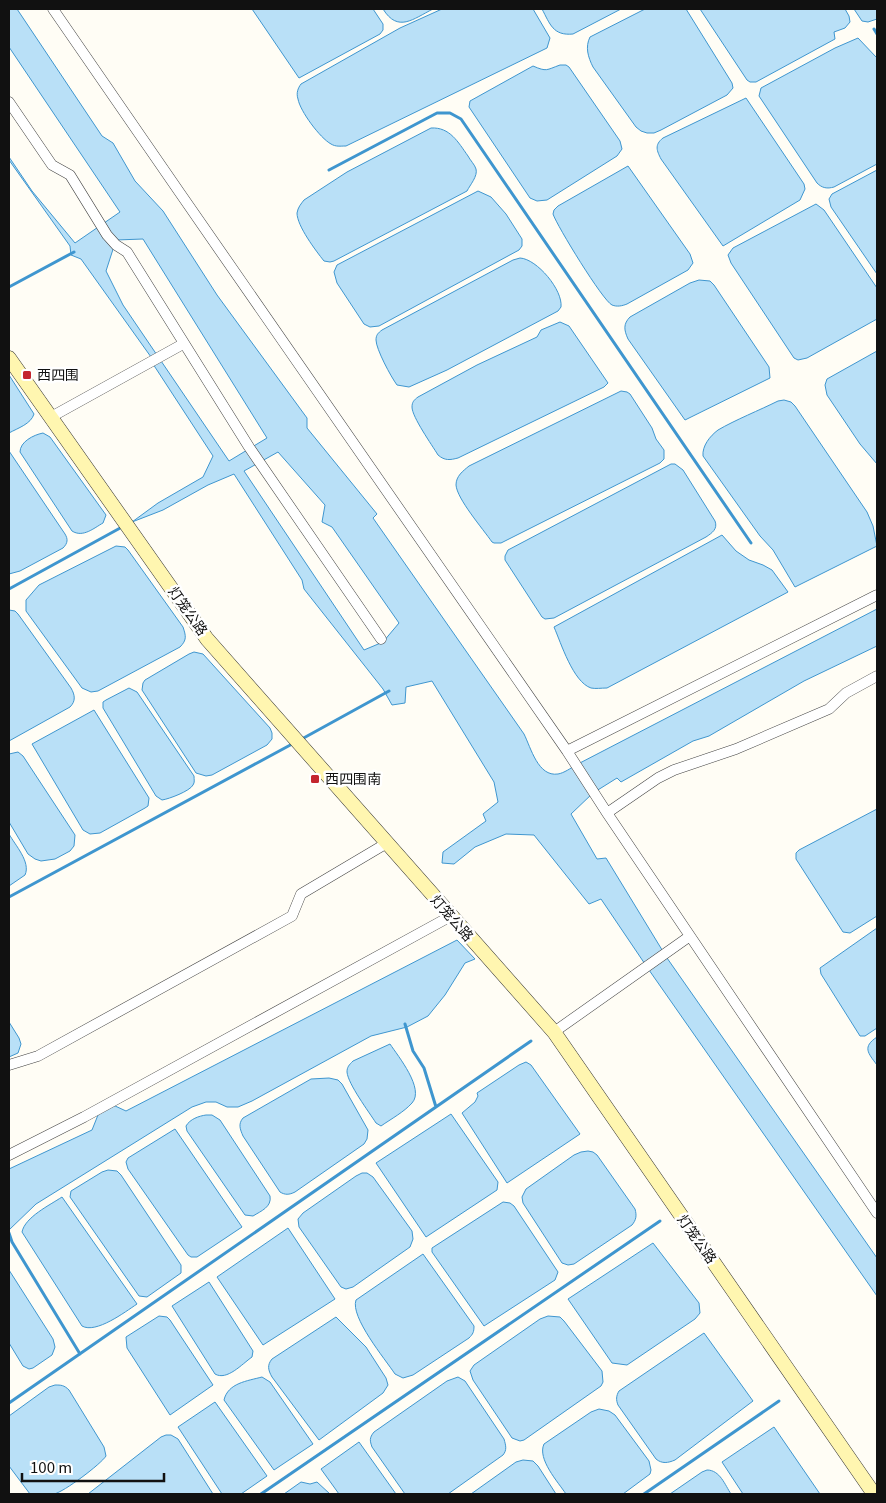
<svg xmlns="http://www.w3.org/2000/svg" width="886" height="1503" viewBox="0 0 886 1503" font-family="Georgia,'Noto Sans SC',serif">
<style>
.water{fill:#b9e0f7;stroke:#3f96cf;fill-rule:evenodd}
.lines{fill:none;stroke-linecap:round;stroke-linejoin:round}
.stream{stroke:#3f96cf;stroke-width:3}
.street-casing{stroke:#444;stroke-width:11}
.secondary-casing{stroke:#333;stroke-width:15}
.street{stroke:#fff;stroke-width:10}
.secondary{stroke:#fff6b0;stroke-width:14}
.poi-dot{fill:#c4262e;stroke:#fff;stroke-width:2}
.labels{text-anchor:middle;stroke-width:5;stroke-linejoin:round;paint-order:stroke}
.poi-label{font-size:14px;fill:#111;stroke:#fff;text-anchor:start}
.street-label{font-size:14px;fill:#111;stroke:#fff}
</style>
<rect width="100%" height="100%" fill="#fffdf5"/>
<path class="water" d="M9 9H17L102 136 113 143 135 181 163 211 217 295 307 418V428L377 514 373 518 524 734C531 748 538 777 558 774 564 773 571 768 576 765L877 609V646L804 681 709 736 693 741 621 782 617 778 593 793 571 814 597 859 606 858 667 958 877 1258V1296L649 970 601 899 589 904 534 835 506 834 475 847 454 864 442 863 443 852 486 821 483 814 498 802 494 782 432 681 406 687 405 703 392 705 383 689 304 589 302 580 234 474 208 485 163 510 132 522 158 503 203 477 213 456 153 364 151 357 81 259 71 255 70 246 9 160V157L32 191 75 243 120 212 9 47ZM143 239 267 438 229 461 123 305 106 271 116 240ZM278 452 325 505 322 522 332 527 399 623 383 642 364 650 244 471Z
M252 9H373L383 24V30L380 34 299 78Z
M383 9H433C413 19 398 33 383 9Z
M442 9H533L550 38 547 48 346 146C340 146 336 147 331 144 320 138 300 111 298 99 296 93 298 88 301 84L400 28Z
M542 9H621L573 34C553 36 550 24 542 9Z
M645 9H686L732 83 733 88 727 95 661 130 654 133H647L641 131 636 127 593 67C588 57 585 47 590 37Z
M700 9H845L849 16 850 22 845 28 834 32 835 39 756 82H750L747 80Z
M854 9H877V19L868 22 862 21Z
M858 38 877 58V164L834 187C827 189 822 188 817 183L759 96 761 88 835 48Z
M560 65H566L569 67 620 141 622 149 617 156 547 200 537 201 530 198 469 107 470 101 533 66C547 72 546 70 560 65Z
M746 98 804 184 805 189 800 200 723 246 661 159C657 151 654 145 663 138Z
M431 128C450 127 458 142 468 156 470 160 475 165 476 169 478 176 470 185 467 191L334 261 330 262 324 261C316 251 297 226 297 213 298 207 301 204 304 200L347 172Z
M628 166 690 254 693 263 688 270 627 304C622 306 617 307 612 305 603 301 557 226 553 214L554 210 558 206Z
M877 170V274L831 207 829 199 832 194Z
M478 191 491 197 506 214 522 239V246L519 250 379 326 370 327 364 324 337 283 334 272 337 265Z
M816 204 824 210 877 288V319L807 358 798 360 794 358 731 263 728 255 733 248Z
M520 258C537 259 563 290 561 307L558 311 447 370 409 387 397 385C391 377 376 349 376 340 376 335 378 333 382 330L513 260Z
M699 280 710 281 714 285 769 367 770 378 685 420 628 339C624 330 623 324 630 317L690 283Z
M560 322 569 326 608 383 604 387 458 458C450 460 445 461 438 455 432 445 412 417 412 407 412 402 414 400 418 397L477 365 537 337 541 330Z
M877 351V464L860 444 827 395 825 385 827 379Z
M9 375 34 414C31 424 18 428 9 433Z
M621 391 627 392 630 394 652 428 656 439 664 450V459L660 463 501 543H494L492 542C483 529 457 499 456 485 456 476 463 471 469 466Z
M784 400 791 402 795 406 867 512 873 526 877 546 795 587 773 550 760 536 703 456C702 446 710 436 718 430 735 420 760 410 778 401Z
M43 433 50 437 106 515 103 523C94 528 83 538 72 531L20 452C20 442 33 435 43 433Z
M9 451 65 534C68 539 68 543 63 548L20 571 9 574Z
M671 464H675L683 470 715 521C718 529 712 533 706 537L554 618 545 619 542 617 505 560V556L508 550Z
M722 535 736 551 749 560 763 565 772 570 788 592 607 688C601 688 596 689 591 688 573 682 561 643 554 627Z
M116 546 125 547 128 550 183 627C186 636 187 640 180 647L98 691 91 692 82 688 26 611V600L39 585Z
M9 610 15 611 18 614 71 688C75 695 76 701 70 707L9 741Z
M194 652 203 654 270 728 272 733V739L267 745 212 775 206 776 196 773 142 690 143 683 145 680 189 654Z
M129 688 137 692 194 776C194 780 195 782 193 785 190 791 169 799 162 800L156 796 103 708V702L106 700Z
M94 710 149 798 148 806 145 808 100 833 90 834 83 830 32 744Z
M18 752 23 756 75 835 74 846 70 851 55 859 41 861 35 859 28 854 9 822V754Z
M877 809V916L850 933 843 932 796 859V853L799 850Z
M9 834C15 845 31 862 25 875L9 886Z
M877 928V1028L865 1036H860L821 974 820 968Z
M457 940 475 959 465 963 445 995 428 1016 407 1027 371 1036 252 1101 238 1107H227L216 1102H206L192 1107 36 1204 9 1230V1169L92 1130 100 1110 113 1105 126 1111Z
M9 1022 19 1038 21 1044 18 1053 9 1057Z
M877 1037V1065C868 1053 862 1047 877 1037Z
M390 1044C398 1056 425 1089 412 1103 404 1112 391 1119 381 1126L376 1123C369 1112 348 1084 347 1072 347 1067 349 1065 353 1061Z
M526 1062 531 1065 580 1134 507 1183 462 1113 475 1102 478 1096 477 1093 519 1065Z
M329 1078 338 1080 342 1084 368 1130 367 1139 364 1144 295 1192C289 1195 285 1195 280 1192L243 1136C240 1129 238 1124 243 1118L311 1079Z
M451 1114 498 1182 497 1190 426 1237 376 1163Z
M206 1115H212L220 1120 270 1196C272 1207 261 1211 253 1216L245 1215 187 1131 186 1126C190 1119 199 1116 206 1115Z
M175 1129 242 1227 197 1257H191L188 1255 128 1169 126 1162 128 1158Z
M588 1151 593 1152 597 1155 635 1209C637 1216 636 1220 632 1225L574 1264 568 1265 562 1263 523 1203 522 1197 526 1189 574 1155 581 1152Z
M108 1170 117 1171 121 1175 181 1265V1273L147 1297 139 1296 70 1197 71 1191 102 1172Z
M362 1173H367L373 1177 412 1231 413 1239 410 1247 353 1287 346 1289 341 1287 299 1227 298 1219 303 1213 356 1176Z
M62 1197 137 1304C125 1312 96 1334 82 1326L22 1232C25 1217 50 1205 62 1197Z
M503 1202 510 1203 514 1206 558 1272 555 1280 484 1326 432 1252V1248Z
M288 1228 335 1299 263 1345 217 1277Z
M653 1243 699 1303 700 1313 695 1319 627 1365 612 1363 568 1299Z
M423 1254 474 1326C474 1332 473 1334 469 1338L413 1375 403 1378 395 1374C385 1359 350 1317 356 1300Z
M9 1270 53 1339 55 1347 52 1355 33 1368 29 1369 23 1366 9 1343Z
M209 1282 253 1351 252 1357C242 1364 227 1381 215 1374L172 1306Z
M159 1316 167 1317 170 1320 213 1385 170 1415 127 1348 126 1337Z
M548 1316 560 1317 564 1321 602 1371 603 1382 601 1386 524 1440 520 1441 512 1438 473 1380 470 1371 474 1365 540 1319Z
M336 1317 366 1347 386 1378 388 1385 383 1393 319 1440 272 1377C268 1370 267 1365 272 1359Z
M704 1333 753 1401 675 1460C668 1463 662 1464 656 1459L618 1405C616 1400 616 1396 619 1391Z
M262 1377 270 1382 313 1444 274 1470 224 1400C228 1383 247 1381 262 1377Z
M458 1377 465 1381 504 1439C506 1446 507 1450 503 1455L448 1494H405L372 1447C370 1441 369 1438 374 1432L447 1381Z
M55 1385C61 1385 64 1385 69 1390L104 1447 106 1456C101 1464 64 1492 54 1494 47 1496 37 1494 30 1494L9 1466V1416L49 1387Z
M215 1402 267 1476 241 1494H222L178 1427Z
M599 1409 609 1411 615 1415 649 1461 651 1470 650 1474 623 1494H566C558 1482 537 1459 544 1444L591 1412Z
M774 1427 820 1494H743L722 1462Z
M166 1435H171L178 1439 213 1494H88L161 1437Z
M359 1442 396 1494H339L321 1469Z
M523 1460 533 1461 538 1466 556 1494H471L516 1462Z
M707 1470C720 1470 725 1485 731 1494H670L702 1472Z
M301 1482 310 1484 317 1482 330 1494H284Z"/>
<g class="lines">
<path class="stream" d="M874 29 877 34
M329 170 437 113H450L461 119 751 543
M9 287 74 252
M9 589 122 527
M300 740 389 691
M9 897 294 743
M405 1024 413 1051 424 1068 436 1107
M9 1233 12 1242 80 1354
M9 1403 531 1041
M261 1494 660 1221
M644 1494 779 1401"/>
<defs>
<path id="street" d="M53 9 180 193 567 751 607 813 877 1213
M9 102 52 165 70 175 107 235 116 245 127 252 249 447 381 639
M51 417 183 344
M567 751 877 595
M607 813 658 778 674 770 736 749 829 709 846 693 877 676
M554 1032 690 936
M9 1065 38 1056 292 916 301 894 387 843
M9 1155 84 1117 451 916"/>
<path id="secondary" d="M9 358 207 639 554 1032 874 1494"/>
</defs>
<use href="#street" class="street-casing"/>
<use href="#secondary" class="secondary-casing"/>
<use href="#street" class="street"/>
<use href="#secondary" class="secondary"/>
</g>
<g class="poi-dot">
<rect x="22" y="370" width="10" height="10" rx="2.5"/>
<rect x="310" y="774" width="10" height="10" rx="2.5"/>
</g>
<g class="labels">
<g class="poi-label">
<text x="37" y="380">西四围</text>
<text x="325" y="784">西四围南</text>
</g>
<g class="street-label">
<text transform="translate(188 611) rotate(55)" y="5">灯笼公路</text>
<text transform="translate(452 918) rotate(49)" y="5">灯笼公路</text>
<text transform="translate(697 1239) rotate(55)" y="5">灯笼公路</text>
</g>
</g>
<rect width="886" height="1503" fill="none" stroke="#111111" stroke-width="20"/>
<path d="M22 1473v8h142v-8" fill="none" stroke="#111111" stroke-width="2.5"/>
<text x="30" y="1473" font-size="15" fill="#111111" stroke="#ffffff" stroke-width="4" paint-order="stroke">100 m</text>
</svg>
